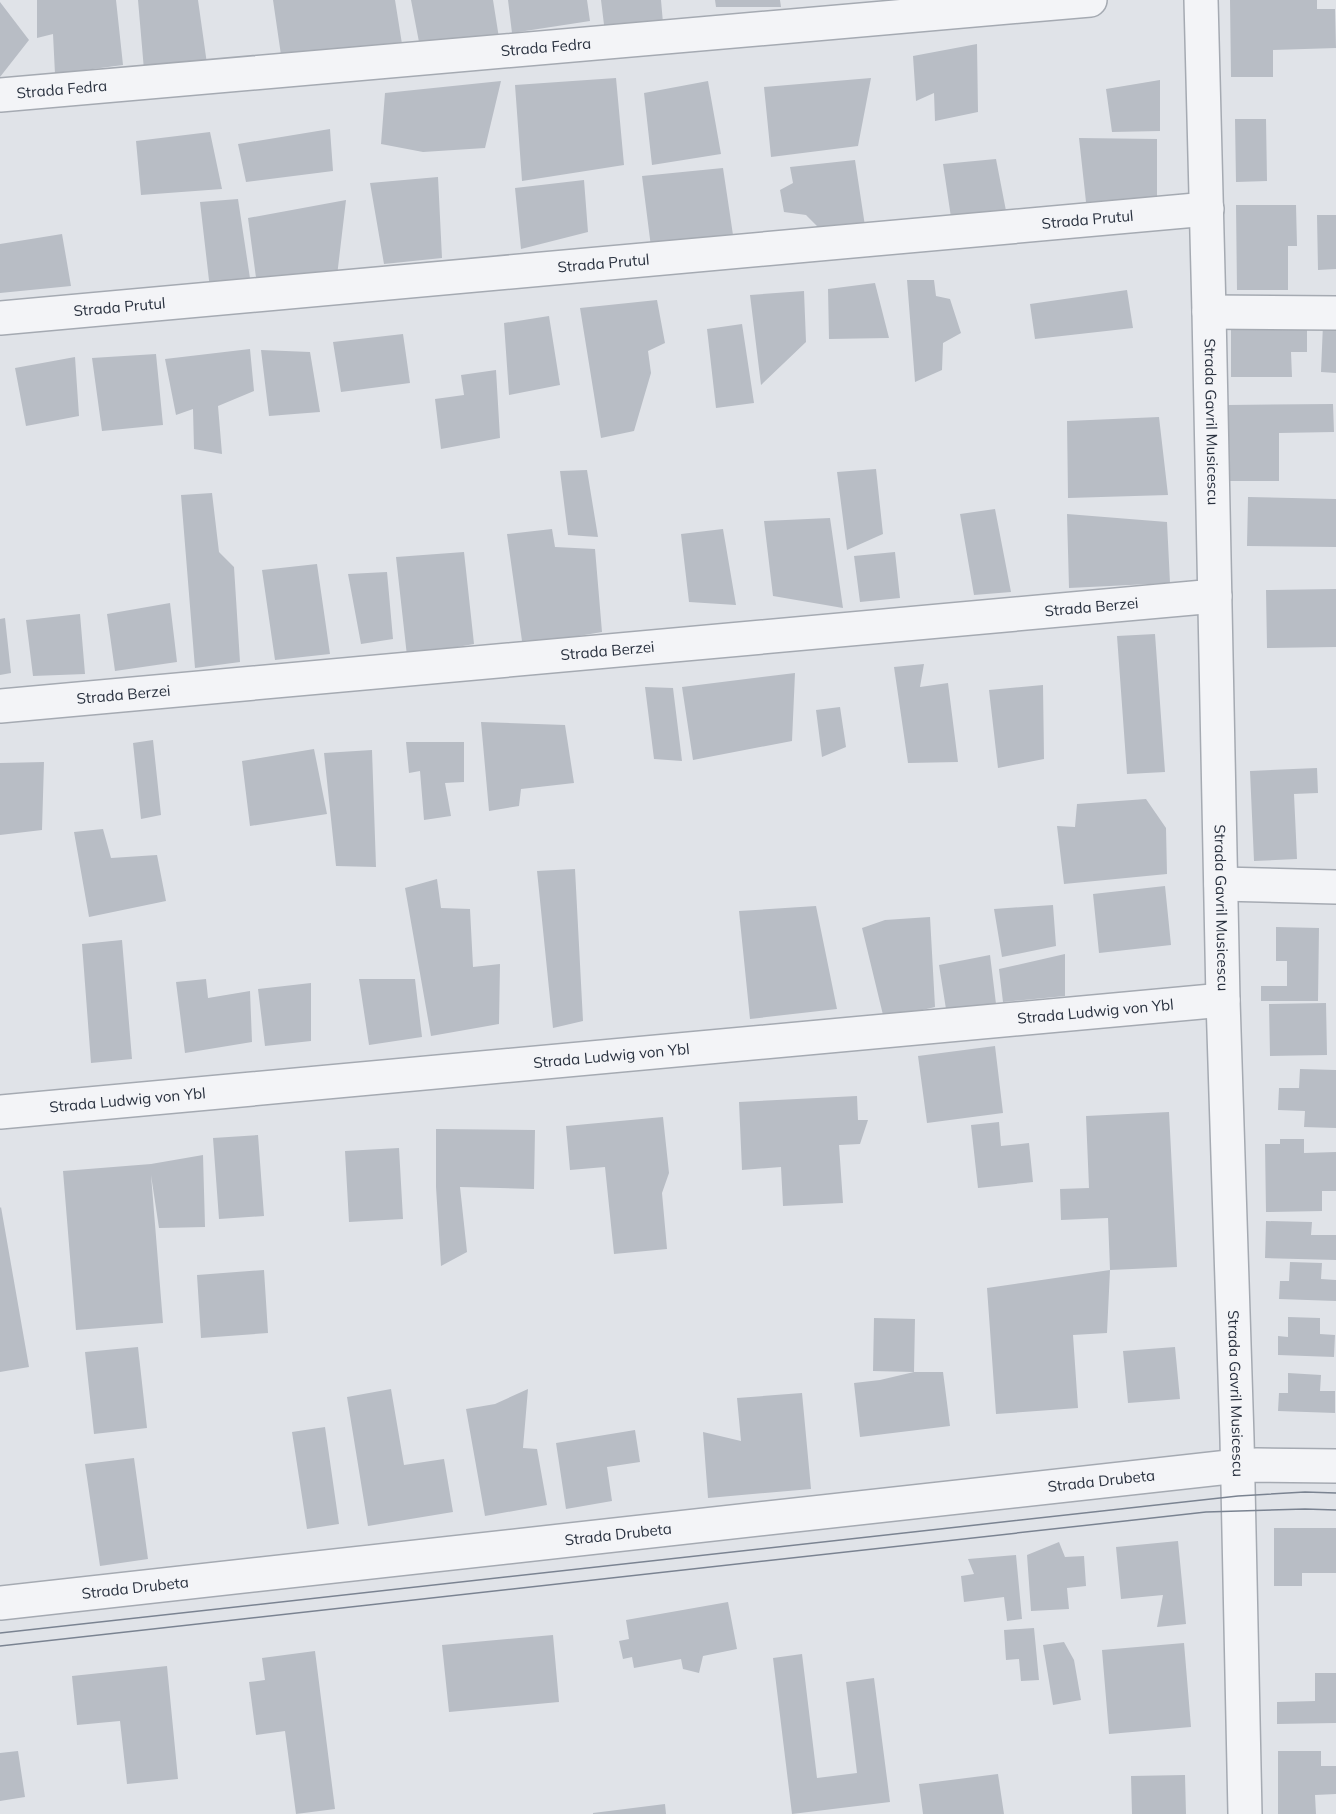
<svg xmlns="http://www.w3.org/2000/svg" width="1336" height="1814" viewBox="0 0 1336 1814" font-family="Mulish,sans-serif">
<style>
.building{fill:#b8bdc5}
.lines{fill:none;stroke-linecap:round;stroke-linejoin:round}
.minor-casing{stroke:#a5aab2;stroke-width:36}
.tertiary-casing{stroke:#a5aab2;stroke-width:36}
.minor{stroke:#f3f4f7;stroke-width:33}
.tertiary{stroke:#f3f4f7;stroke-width:33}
.tram{stroke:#7a8391;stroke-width:1.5}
.labels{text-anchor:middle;stroke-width:4.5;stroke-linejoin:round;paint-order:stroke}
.street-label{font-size:15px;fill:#29313f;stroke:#f0f2f6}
</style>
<rect width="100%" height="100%" fill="#e0e3e8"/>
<path class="building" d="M37 0H116L123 65 55 74 53 34 37 38Z
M138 0H198L207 64 144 70Z
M273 0H395L402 44 281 55Z
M411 0H493L499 38 419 42Z
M508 0H587L590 21 512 33Z
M601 0H661L663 23 605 33Z
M715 0H780L781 7H716Z
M1230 0H1317V9H1335L1336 48 1273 50V77H1231Z
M0 2 29 40 0 77Z
M977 44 978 112 935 121 934 93 916 101 913 56Z
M616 78 624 165 522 181 515 85Z
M871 78 858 146 771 157 764 87Z
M1160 80V131L1112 132 1106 89Z
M501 81 485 148 423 152 381 144 385 93Z
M708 81 721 154 652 165 644 93Z
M1235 119H1266L1267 181 1236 182Z
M330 129 333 171 246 182 238 144Z
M210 132 222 189 141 195 136 141Z
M1079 138 1157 139V200L1086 202Z
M996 159 1007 216 952 224 943 164Z
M855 160 865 226 821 230 806 215 784 212 780 190 793 183 790 167Z
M723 168 733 235 651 247 642 176Z
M438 177 442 258 384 264 370 183Z
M584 180 588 232 521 249 515 188Z
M238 199 251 285 210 289 200 202Z
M346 200 337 276 257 285 248 218Z
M1236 205H1296L1297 246H1288V290H1237Z
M1317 215H1336V269L1318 270Z
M62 234 71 286 0 293V244Z
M907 280H934L936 296 950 299 961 333 943 343 942 370 915 382Z
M875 283 889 338 829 339 828 289Z
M1127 290 1133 328 1035 339 1030 304Z
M804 291 806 342 761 385 750 295Z
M657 300 665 343 648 351 651 373 634 431 601 438 580 308Z
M549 316 560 385 509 395 504 323Z
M1231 321 1307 323V352H1291L1292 377H1231Z
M742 324 754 403 716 408 707 329Z
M1323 324 1336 325V373L1321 372Z
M403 334 410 383 341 392 333 342Z
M250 349 254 391 218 406 222 454 194 449 193 409 176 415 165 359Z
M261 350 310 352 320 412 269 416Z
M156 354 163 425 102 431 92 358Z
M75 357 79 416 26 426 15 368Z
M496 370 500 438 441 449 435 399 464 395 461 375Z
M1333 404 1334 432 1279 433V481H1229L1228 405Z
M1159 417 1168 495 1068 498 1067 421Z
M876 469 883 534 847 550 837 472Z
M587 470 598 537 568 535 560 471Z
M212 493 219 552 234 567 240 662 195 668 181 495Z
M1248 497 1336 499V547L1247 546Z
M995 509 1011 592 974 595 960 514Z
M1067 514 1167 522 1170 583 1069 588Z
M830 518 843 608 773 596 764 521Z
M552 529 555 547 595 549 602 632 567 638 522 641 507 534Z
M723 529 736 605 689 602 681 534Z
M464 552 474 644 407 656 396 557Z
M895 552 900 598 860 602 854 556Z
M317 564 330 654 275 660 262 570Z
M387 572 393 639 361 644 348 574Z
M1336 589V647L1267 648 1266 590Z
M170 603 177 662 115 671 107 614Z
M80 614 85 674 33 676 26 620Z
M5 618 11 673 0 675V619Z
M1155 634 1165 772 1127 774 1117 636Z
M924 664 920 687 948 683 958 762 908 763 894 667Z
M795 673 792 741 693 760 682 687Z
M1043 685 1044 759 998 768 989 690Z
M645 687 673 688 682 761 654 759Z
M840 707 846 747 822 757 816 710Z
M481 722 565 725 574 783 521 789 519 806 489 811Z
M153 740 161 815 141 819 133 743Z
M406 742H464V782L445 783 451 816 424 820 420 771 409 773Z
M314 749 327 814 250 826 242 761Z
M372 750 376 867 336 866 324 753Z
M44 762 42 830 0 835V763Z
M1317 768 1318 793 1294 794 1297 859 1254 861 1250 771Z
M1146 799 1166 828 1167 874 1064 884 1057 826 1075 827 1077 804Z
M103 829 111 858 157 855 166 901 89 917 74 832Z
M575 869 583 1021 553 1028 537 871Z
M437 879 441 908 470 909 473 967 500 964 499 1024 431 1036 405 888Z
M1165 886 1171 945 1099 953 1093 894Z
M1053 905 1056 946 1002 957 994 909Z
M816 906 837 1009 750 1019 739 911Z
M930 917 935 1007 884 1019 862 928 885 920Z
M1276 927 1319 928 1318 1001H1261V986H1287V961H1276Z
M122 940 132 1059 91 1063 82 944Z
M1065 954V996L1003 1002 999 969Z
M990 955 996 1004 946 1009 939 965Z
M206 979 208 998 250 991 252 1042 185 1053 176 982Z
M359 979H415L422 1037 369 1045Z
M311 983V1041L265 1046 258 989Z
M1326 1003 1327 1055 1270 1056 1269 1004Z
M995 1046 1003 1113 927 1123 918 1056Z
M1300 1069 1336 1070V1128L1304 1127 1305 1111 1278 1110 1279 1088H1299Z
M857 1096 858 1120H868L860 1144 839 1145 843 1203 783 1206 781 1167 742 1170 739 1102Z
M1169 1112 1177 1267 1110 1270 1108 1218 1061 1220 1060 1189 1089 1188 1086 1116Z
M663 1117 669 1173 662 1193 667 1249 614 1254 605 1167 570 1170 566 1126Z
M999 1122 1001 1146 1029 1143 1033 1182 978 1188 971 1125Z
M436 1129 535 1130 534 1189 460 1187 467 1252 441 1266 436 1187Z
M258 1135 264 1216 219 1219 213 1138Z
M1280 1139H1304V1153L1336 1152V1191H1322V1211L1266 1212 1265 1144H1280Z
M399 1148 403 1219 349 1222 345 1151Z
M203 1155 205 1227 159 1228 151 1175 163 1323 76 1330 63 1171 151 1164Z
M1 1207 29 1367 0 1372V1208Z
M1266 1221 1312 1222 1311 1235H1336V1260L1265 1258Z
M1290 1262 1322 1263 1321 1279 1336 1280V1301L1279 1299 1280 1281H1289Z
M264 1270 268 1333 201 1338 197 1275Z
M1110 1270 1107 1333 1073 1335 1078 1408 996 1414 987 1288Z
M1288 1317 1320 1318V1334L1335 1335 1334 1357 1278 1355V1336L1288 1337Z
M874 1318 915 1319 914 1372H943L950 1426 860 1437 854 1383 880 1380 914 1372 873 1371Z
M138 1347 147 1428 94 1434 85 1352Z
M1175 1347 1180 1399 1128 1403 1123 1351Z
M1288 1373 1321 1375 1320 1391H1335V1413L1278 1411 1279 1393H1288Z
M391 1389 404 1465 444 1459 453 1512 368 1526 347 1397Z
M528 1389 523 1448 537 1449 547 1505 485 1516 466 1409 495 1404Z
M802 1393 811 1489 708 1498 703 1432 741 1441 737 1398Z
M325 1427 339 1524 307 1529 292 1432Z
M635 1430 640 1462 607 1467 612 1501 566 1509 556 1443Z
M134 1458 148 1559 100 1566 85 1464Z
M1274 1528H1336V1573H1302V1586H1274Z
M1178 1541 1186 1624 1157 1627 1163 1595 1121 1599 1116 1547Z
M1059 1542 1065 1557 1084 1556 1086 1586 1067 1588 1069 1609 1031 1611 1027 1555Z
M1016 1555 1022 1619 1007 1621 1004 1597 964 1602 961 1576 974 1574 968 1559Z
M728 1602 737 1649 703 1656 699 1673 683 1669 681 1659 634 1668 632 1657 623 1659 619 1641 629 1639 626 1620Z
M1034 1628 1039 1680 1021 1681 1019 1659 1006 1660 1004 1630Z
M553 1635 559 1702 449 1712 442 1645Z
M1064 1642 1074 1660 1081 1700 1053 1705 1043 1645Z
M1184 1643 1191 1727 1109 1734 1102 1650Z
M315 1651 335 1809 296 1814 285 1731 256 1735 249 1682 265 1680 262 1658Z
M802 1654 817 1778 857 1773 846 1682 874 1678 890 1802 792 1814 773 1658Z
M167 1666 178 1779 127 1784 120 1721 77 1725 72 1676Z
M1315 1673H1336V1723L1277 1724V1702L1315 1701Z
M18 1751 25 1797 0 1801V1753Z
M1278 1751H1321V1766H1336V1794L1315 1795 1316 1814H1278Z
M998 1774 1004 1814H923L919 1784Z
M1185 1775 1186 1814H1132L1131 1776Z
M665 1804 666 1814H593V1813Z"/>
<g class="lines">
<defs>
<g id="minor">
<path id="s1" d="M0 95 1090 0"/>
<path d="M1209 312 1336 313"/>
<path id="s2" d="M0 318 1207 209"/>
<path id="s3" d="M0 706 1215 596"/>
<path d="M1221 884 1336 887"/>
<path id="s4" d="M0 1112 1223 1000"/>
</g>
<g id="tertiary">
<path id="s5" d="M1201 0 1209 312 1223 1000 1237 1438 1245 1814"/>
<path id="s6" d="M0 1603 1238 1466 1257 1465 1336 1466"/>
</g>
</defs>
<use href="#minor" class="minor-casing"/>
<use href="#tertiary" class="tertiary-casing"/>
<use href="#minor" class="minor"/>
<use href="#tertiary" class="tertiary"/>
<path class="tram" d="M0 1633 1238 1496 1305 1492 1336 1493
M0 1646 1206 1512 1305 1509 1336 1510"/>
</g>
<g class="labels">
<g class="street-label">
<text dy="5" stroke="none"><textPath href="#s1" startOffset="548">Strada Fedra</textPath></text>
<text dy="5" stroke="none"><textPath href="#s1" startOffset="62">Strada Fedra</textPath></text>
<text dy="5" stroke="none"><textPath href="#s2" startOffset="1092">Strada Prutul</textPath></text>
<text dy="5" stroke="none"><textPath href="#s2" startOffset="606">Strada Prutul</textPath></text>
<text dy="5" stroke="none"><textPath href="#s2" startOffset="120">Strada Prutul</textPath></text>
<text dy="5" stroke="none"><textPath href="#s5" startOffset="422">Strada Gavril Musicescu</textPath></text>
<text dy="5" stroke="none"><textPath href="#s3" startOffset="1096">Strada Berzei</textPath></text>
<text dy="5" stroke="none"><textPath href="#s3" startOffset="610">Strada Berzei</textPath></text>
<text dy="5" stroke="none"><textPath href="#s3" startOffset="124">Strada Berzei</textPath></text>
<text dy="5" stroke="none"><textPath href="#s5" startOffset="908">Strada Gavril Musicescu</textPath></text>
<text dy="5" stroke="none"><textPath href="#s4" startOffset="1100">Strada Ludwig von Ybl</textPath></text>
<text dy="5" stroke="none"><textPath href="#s4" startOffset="614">Strada Ludwig von Ybl</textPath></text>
<text dy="5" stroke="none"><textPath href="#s4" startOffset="128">Strada Ludwig von Ybl</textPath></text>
<text dy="5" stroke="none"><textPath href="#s5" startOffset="1394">Strada Gavril Musicescu</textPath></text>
<text dy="5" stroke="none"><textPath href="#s6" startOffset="1108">Strada Drubeta</textPath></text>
<text dy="5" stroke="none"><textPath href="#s6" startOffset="622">Strada Drubeta</textPath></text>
<text dy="5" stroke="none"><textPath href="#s6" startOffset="136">Strada Drubeta</textPath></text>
</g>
</g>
</svg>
